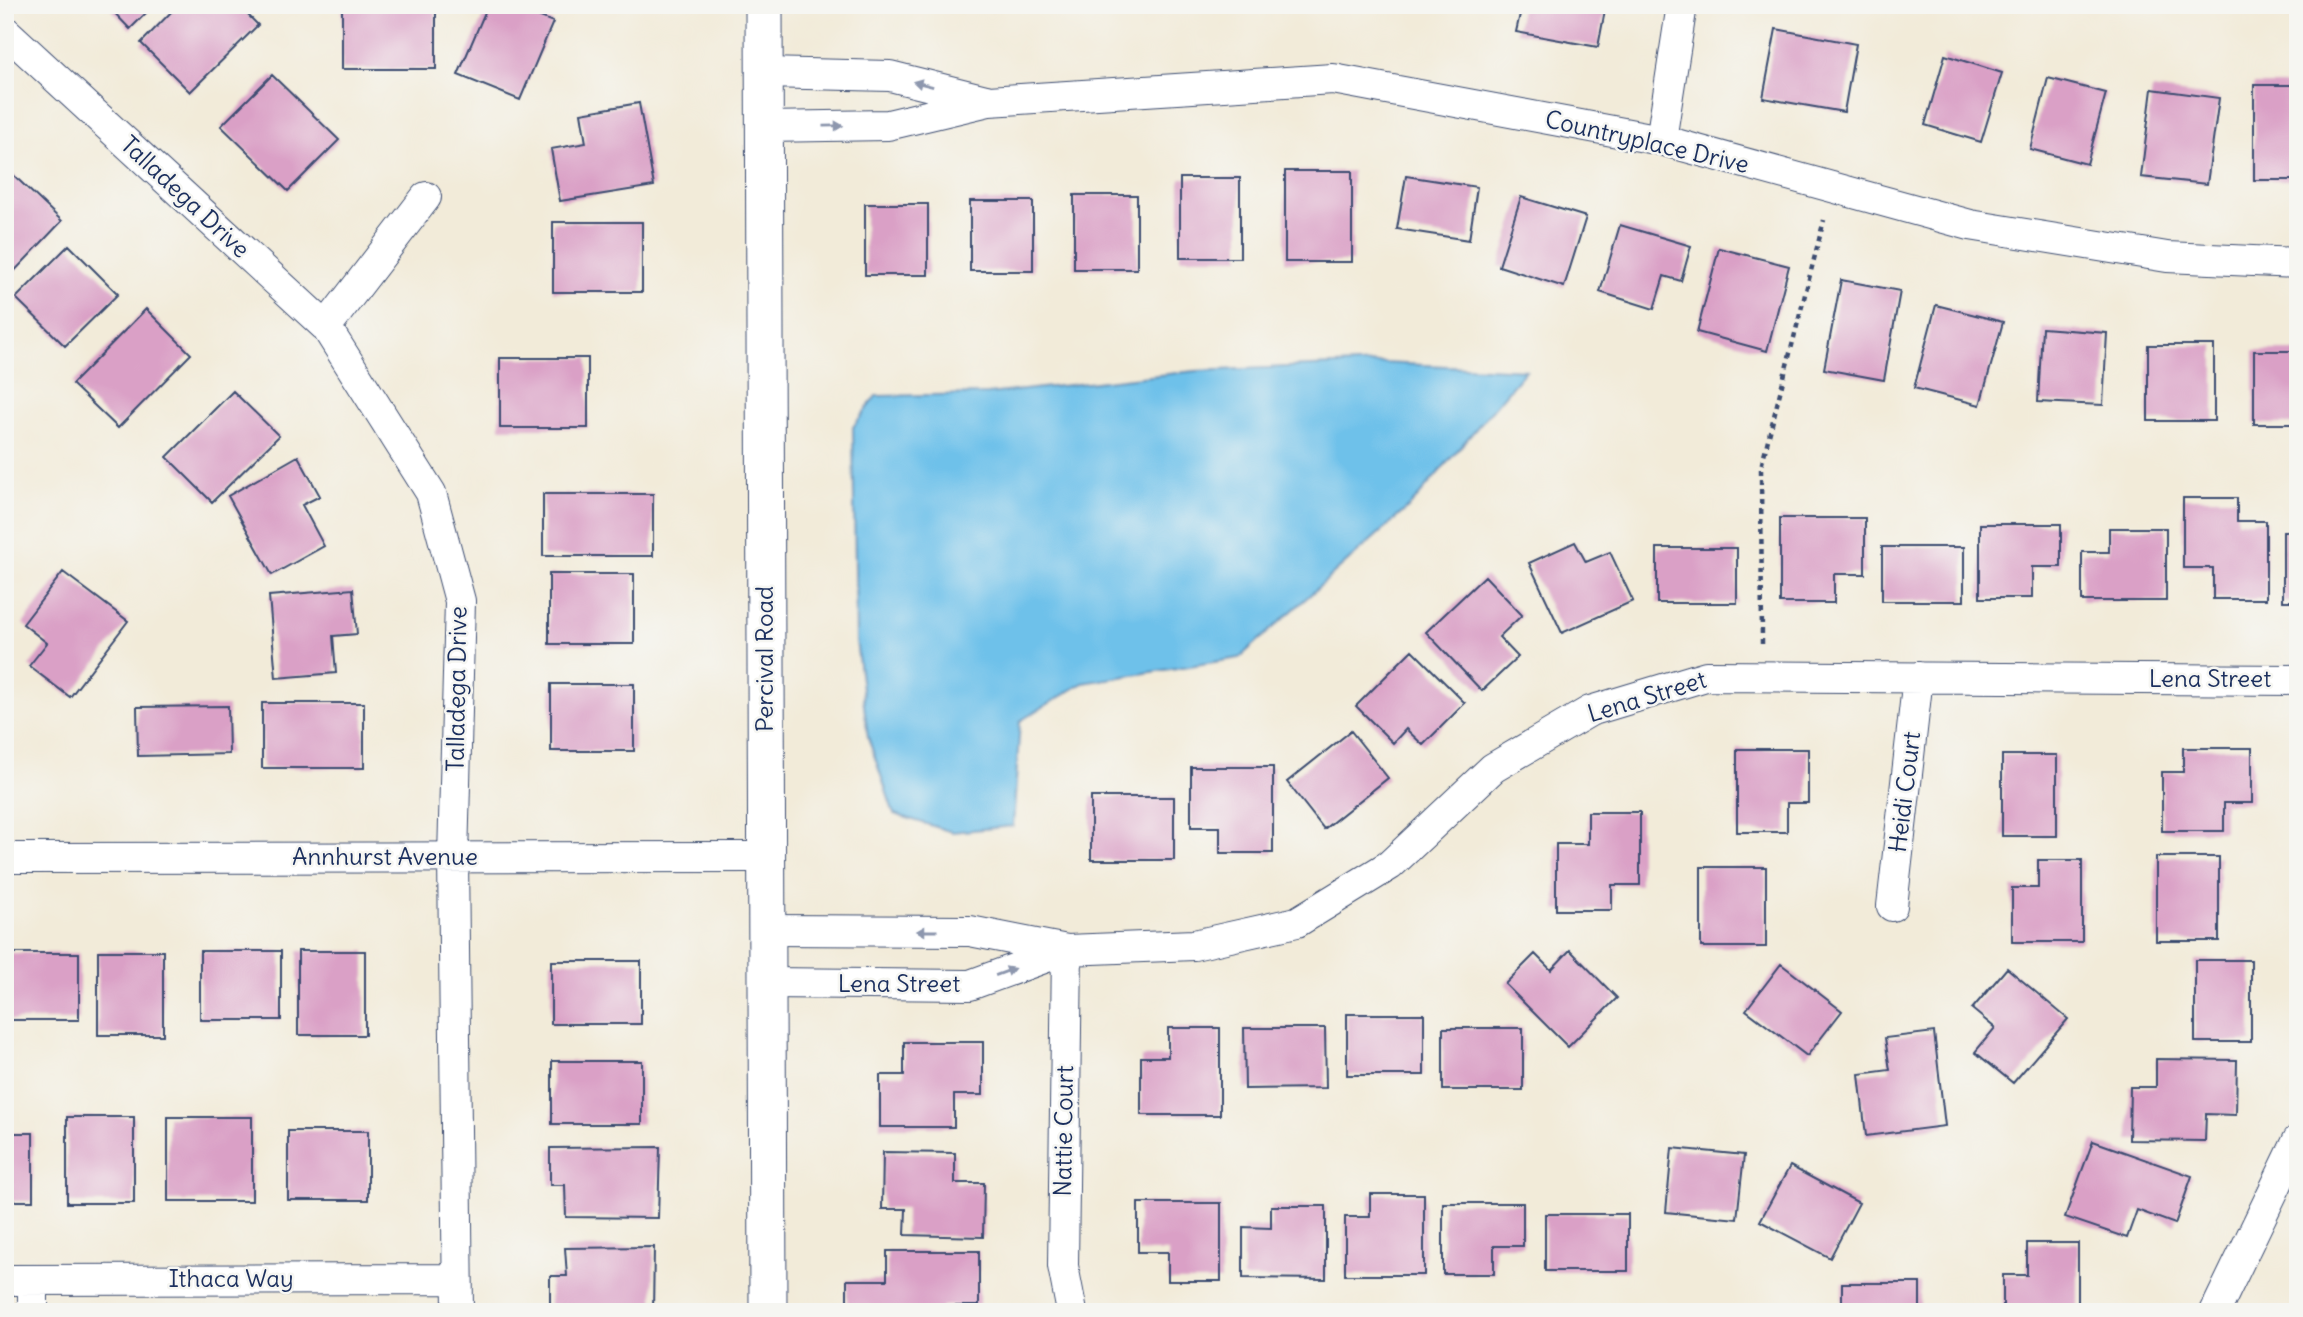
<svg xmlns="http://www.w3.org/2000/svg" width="2303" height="1317" viewBox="0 0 2303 1317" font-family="Delius,sans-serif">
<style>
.water{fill:#6ec1ea;stroke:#4478a4;stroke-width:2}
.building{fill:#daa0c6}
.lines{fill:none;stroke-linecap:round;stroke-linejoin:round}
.minor-casing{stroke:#3b4b70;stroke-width:32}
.tertiary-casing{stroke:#3b4b70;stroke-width:39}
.path{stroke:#3b4b70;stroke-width:4.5;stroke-dasharray:5 5;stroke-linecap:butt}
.minor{stroke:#fff;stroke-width:30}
.tertiary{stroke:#fff;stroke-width:37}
.oneway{fill:#8d97ae}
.labels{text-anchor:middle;stroke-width:5;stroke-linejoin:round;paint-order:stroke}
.street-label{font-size:24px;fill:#1b2f5e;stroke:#f6f6f2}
</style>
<rect width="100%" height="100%" fill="#f6f6f2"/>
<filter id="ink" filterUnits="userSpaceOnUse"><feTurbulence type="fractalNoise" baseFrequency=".0143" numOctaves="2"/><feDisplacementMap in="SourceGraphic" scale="14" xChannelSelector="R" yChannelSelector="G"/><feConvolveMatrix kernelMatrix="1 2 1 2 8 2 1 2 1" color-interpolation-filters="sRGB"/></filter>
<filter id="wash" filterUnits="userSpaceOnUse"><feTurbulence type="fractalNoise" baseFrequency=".00686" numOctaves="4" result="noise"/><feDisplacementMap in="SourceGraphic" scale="28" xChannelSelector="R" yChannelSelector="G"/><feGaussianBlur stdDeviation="1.57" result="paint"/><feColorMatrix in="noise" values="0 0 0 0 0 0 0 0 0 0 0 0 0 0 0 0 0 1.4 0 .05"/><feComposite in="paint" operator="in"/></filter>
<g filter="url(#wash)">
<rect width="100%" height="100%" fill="#f2ebd9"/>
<path class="water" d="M1383 363 1526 370 1411 505 1239 658 1083 683 1020 721 1013 826 952 832 894 814 868 737 856 640 853 427 876 396 988 394 1195 371Z"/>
<g id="blocks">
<path class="building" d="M107 5H154L130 29Z
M178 5H238L258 25 190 92 141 43Z
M342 5H436V69H342Z
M488 5H511L553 22 520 100 458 75Z
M1522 5H1606L1598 47 1516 32Z
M1776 29 1856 44 1844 112 1763 98Z
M1945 55 2002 73 1981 142 1925 125Z
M272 75 339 140 288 191 221 126Z
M2048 78 2106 93 2087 164 2030 149Z
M2254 85H2298V180H2254Z
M2152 89 2219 98 2207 184 2141 177Z
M639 103 654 186 560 201 551 149 586 143 581 113Z
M5 167 62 221 5 281Z
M1285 171H1352V262H1285Z
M1406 176 1477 187 1469 240 1397 229Z
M1180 178H1240V258H1180Z
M1074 195H1137V269H1074Z
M1521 197 1586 217 1564 287 1499 266Z
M970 201H1033V271H970Z
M865 204H928V275H865Z
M553 222H642V292H553Z
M1620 225 1691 246 1681 281 1664 276 1654 309 1600 292Z
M69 245 118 294 65 346 16 298Z
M1719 248 1789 266 1767 351 1697 332Z
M1841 280 1900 291 1884 380 1824 369Z
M1936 305 2003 322 1980 405 1914 388Z
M146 309 191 354 118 428 72 384Z
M2042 328 2107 333 2103 405 2038 402Z
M2148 345H2214V421H2148Z
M2254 351H2298V424H2254Z
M500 358H588V428H500Z
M233 391 279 436 212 502 167 457Z
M298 456 320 496 302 505 324 546 272 575 228 496Z
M543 494H653V556H543Z
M2183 498H2237V521H2266V599H2213V568H2183Z
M1780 518H1865V574H1834V603H1780Z
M1980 524H2061V567H2032V598H1980Z
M2109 528H2166V601H2082V552H2109Z
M2283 531H2298V601H2283Z
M1575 542 1586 562 1610 552 1633 601 1562 633 1529 563Z
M1882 547H1964V601H1882Z
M1657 548H1737V603H1657Z
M63 572 128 621 70 697 29 666 47 643 23 624Z
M549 574H634V644H549Z
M1485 576 1522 615 1499 637 1518 657 1482 691 1426 632Z
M353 589 357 634 333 636 336 673 276 678 269 596Z
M1412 650 1465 703 1423 745 1406 729 1393 743 1356 706Z
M551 684H634V751H551Z
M262 703H364V768H262Z
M228 706 229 754 138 756 137 707Z
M1351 731 1388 778 1324 829 1287 782Z
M2183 748H2252V803H2224V831H2162V772H2183Z
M1737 749H1808V803H1787V832H1737Z
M2002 755H2057V836H2002Z
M1191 767H1273V853H1220V827H1191Z
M1091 797H1174V860H1091Z
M1588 812H1640V885H1612V910H1556V844H1588Z
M2156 857H2219V941H2156Z
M2038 860H2082V942H2012V888H2038Z
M1701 867H1766V947H1701Z
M1570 950 1617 998 1568 1047 1505 984 1535 954 1551 970Z
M98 951H163V1035H98Z
M200 951H281V1020H200Z
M298 951H365V1035H298Z
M5 953H79V1020H5Z
M2195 960H2251V1042H2195Z
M551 961H641V1024H551Z
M1781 964 1842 1011 1807 1056 1746 1010Z
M2007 968 2068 1019 2013 1083 1975 1052 1995 1028 1972 1009Z
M1347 1014H1424V1075H1347Z
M1168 1028H1220V1115H1141V1057H1168Z
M1244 1028H1325L1326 1088 1245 1089Z
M1443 1028H1523V1090H1443Z
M1934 1032 1945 1126 1866 1136 1859 1074 1890 1070 1885 1038Z
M904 1042H983V1095H954V1127H880V1075H904Z
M2156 1059 2237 1060 2236 1115 2206 1114 2205 1141 2129 1140 2130 1087H2156Z
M552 1061H642V1124H552Z
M67 1117H134V1203H67Z
M168 1117H252V1201H168Z
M288 1131H368V1200H288Z
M5 1133H33V1201H5Z
M2093 1141 2192 1176 2175 1224 2137 1210 2127 1238 2065 1217Z
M660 1147 658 1218 566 1217 565 1185H550V1148Z
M1672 1148 1744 1155 1737 1219 1666 1212Z
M883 1152 955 1153V1183H984L983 1237 905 1235 906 1209H882Z
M1790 1166 1859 1203 1830 1258 1760 1221Z
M1370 1194H1424V1275H1345V1217H1370Z
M1138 1203H1221V1281H1168V1252H1138Z
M1443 1203H1523V1246H1494V1274H1443Z
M1271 1206H1326V1279L1243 1278V1227L1271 1228Z
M1545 1214H1628V1271H1545Z
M2027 1243H2078V1312H2003V1275H2027Z
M654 1247 653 1312H550V1276H567L565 1248Z
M887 1251H979V1306H942V1312H847V1280H887Z
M1842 1283H1920V1312H1842Z"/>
</g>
</g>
<g filter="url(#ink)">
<use href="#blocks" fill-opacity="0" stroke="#3b4b70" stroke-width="2"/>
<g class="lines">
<defs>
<path id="minor" d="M5 31 326 327 431 493 460 601 453 857 458 1312
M765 73 890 76 986 100
M765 127 888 125 989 101 1333 79 1661 140 1970 225 2167 257 2298 263
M1661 140 1682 5
M326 327 426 197
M5 858 766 857
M1892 906 1918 677
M767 930 970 931 1067 950 1194 945 1297 922 1390 865 1493 768 1590 711 1706 676 2298 680
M1067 950 1063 1266 1072 1312
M767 983 970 985 1066 950
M5 1280 457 1279
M33 1312V1280
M2215 1312 2298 1140"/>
<path id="tertiary" d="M764 5 768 1312"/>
</defs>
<use href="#minor" class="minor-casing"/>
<use href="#tertiary" class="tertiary-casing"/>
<path class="path" d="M1762 644 1761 467 1824 220"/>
<use href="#minor" class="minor"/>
<use href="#tertiary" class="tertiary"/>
</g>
<defs><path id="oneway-solid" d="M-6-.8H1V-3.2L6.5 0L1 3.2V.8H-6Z" transform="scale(1.75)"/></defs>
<g class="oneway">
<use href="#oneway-solid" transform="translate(923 84) rotate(-166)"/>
<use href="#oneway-solid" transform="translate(833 126) rotate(-1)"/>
<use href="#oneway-solid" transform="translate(927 931) rotate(-180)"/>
<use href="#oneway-solid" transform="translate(1005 972) rotate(-20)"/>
</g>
</g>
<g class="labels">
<g class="street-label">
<text transform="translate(1647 142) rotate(13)" y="8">Countryplace Drive</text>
<text transform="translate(185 197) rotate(43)" y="8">Talladega Drive</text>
<text transform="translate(765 659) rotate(-90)" y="8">Percival Road</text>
<text x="2210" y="687">Lena Street</text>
<text transform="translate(457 689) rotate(-89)" y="8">Talladega Drive</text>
<text transform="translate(1647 697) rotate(-17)" y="8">Lena Street</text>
<text transform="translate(1905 792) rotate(-83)" y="8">Heidi Court</text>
<text x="385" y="865">Annhurst Avenue</text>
<text x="899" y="992">Lena Street</text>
<text transform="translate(1064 1131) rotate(-89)" y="8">Nattie Court</text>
<text x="231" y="1287">Ithaca Way</text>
</g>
</g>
<rect width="2303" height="1317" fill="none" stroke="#f6f6f2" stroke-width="28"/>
</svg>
